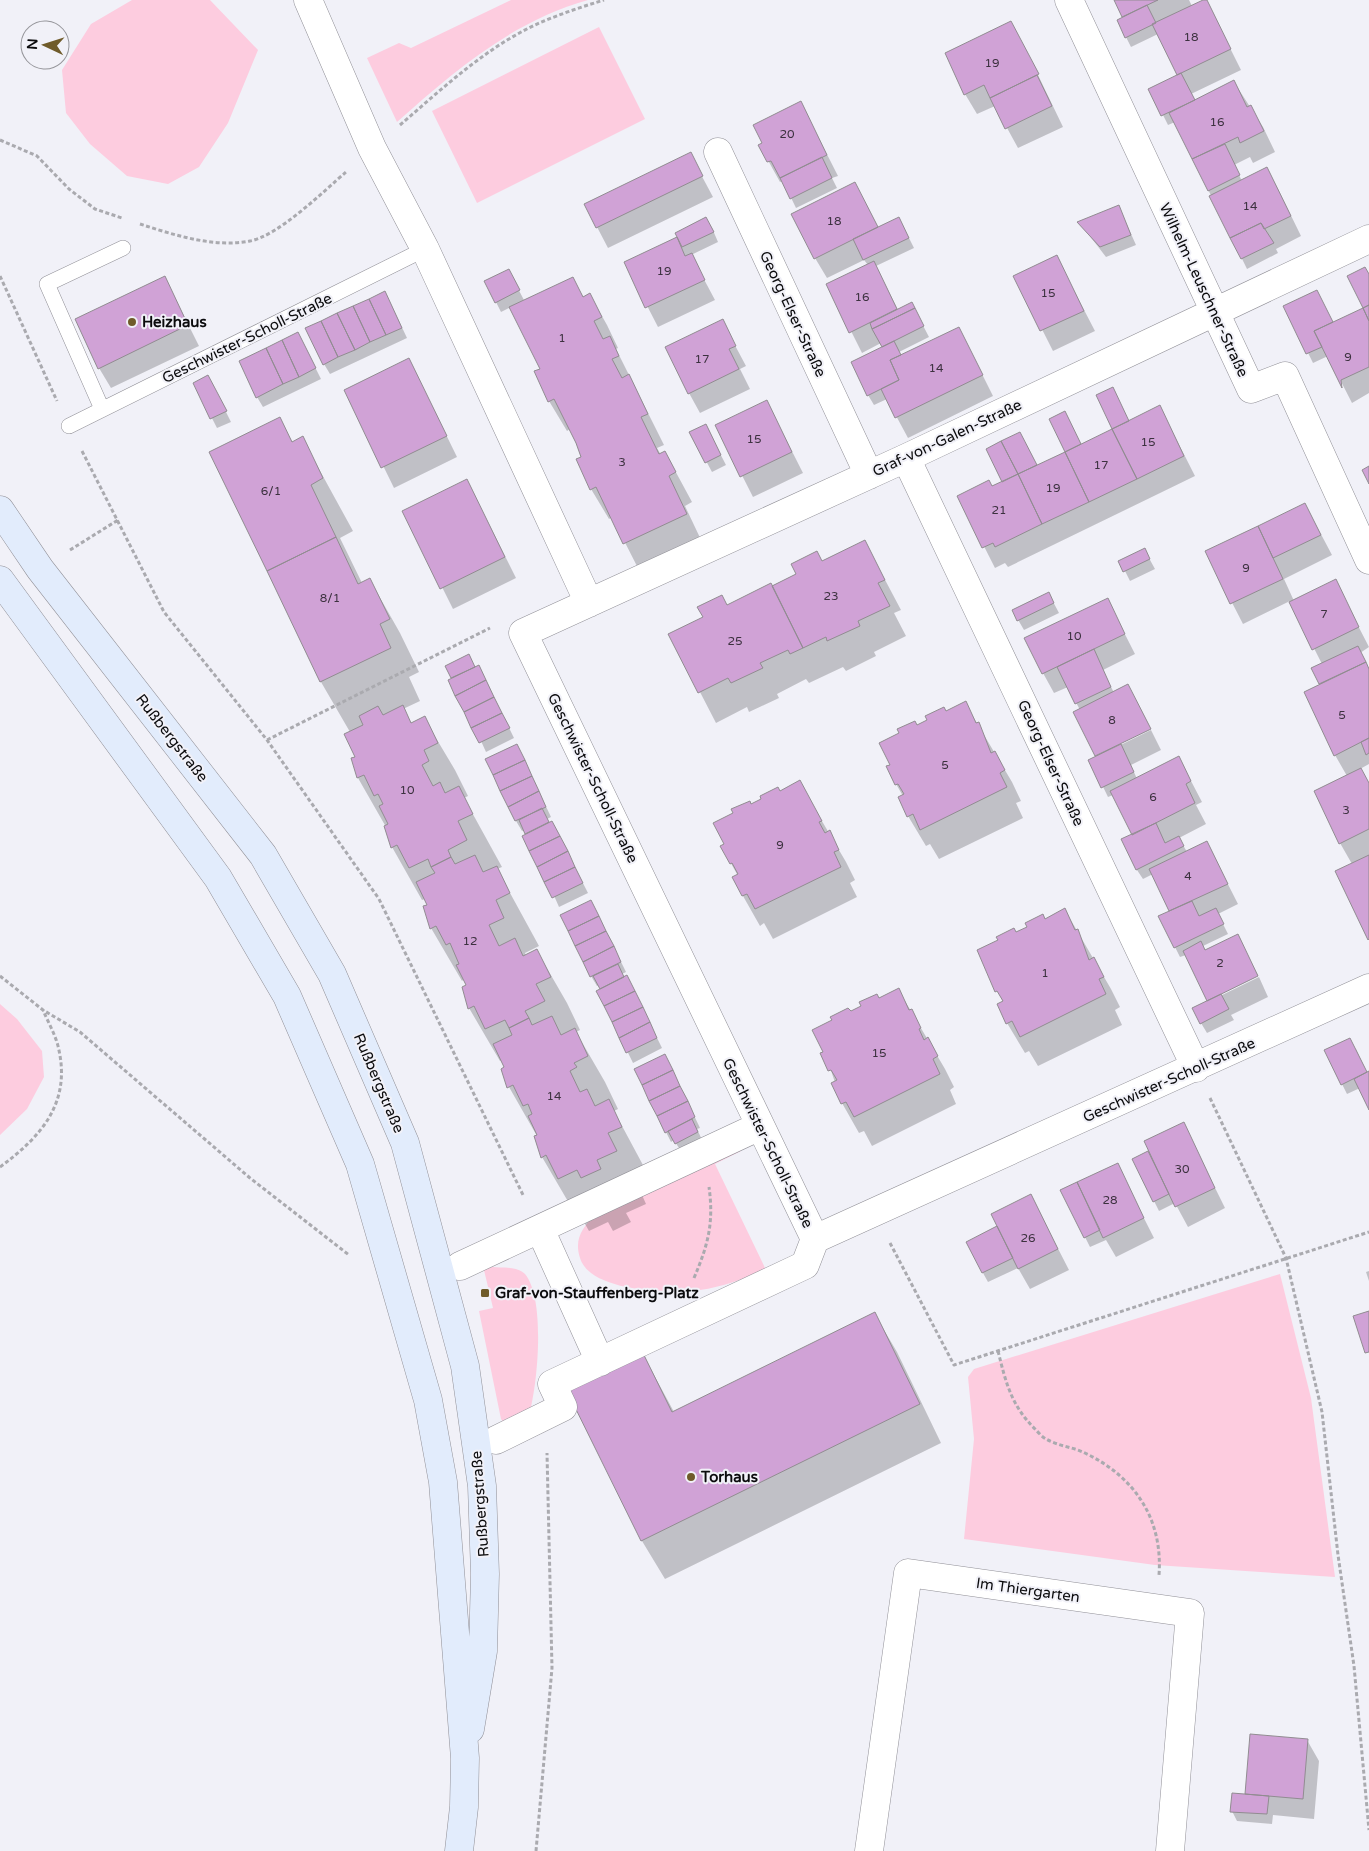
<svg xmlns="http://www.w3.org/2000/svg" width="1369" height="1851" viewBox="0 0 1369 1851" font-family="'Varela Round',sans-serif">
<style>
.green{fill:#fdccdf}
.shadow{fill:#0003}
.building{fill:#d0a2d6;stroke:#918c91}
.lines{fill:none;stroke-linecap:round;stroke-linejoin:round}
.lane-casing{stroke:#919097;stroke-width:16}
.street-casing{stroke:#919097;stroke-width:29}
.secondary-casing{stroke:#919097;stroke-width:29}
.path{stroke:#aaaaaf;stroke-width:3;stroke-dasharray:4 2.5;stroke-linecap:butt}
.lane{stroke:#fff;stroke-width:15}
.street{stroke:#fff;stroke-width:28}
.secondary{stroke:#e2ecfc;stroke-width:28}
.poi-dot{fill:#6f5b2a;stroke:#f1f1f8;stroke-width:2}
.labels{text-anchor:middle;stroke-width:4;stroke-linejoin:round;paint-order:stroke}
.number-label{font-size:12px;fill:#3c313f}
.street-label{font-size:15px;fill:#0b0b0d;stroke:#f1f1f8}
.poi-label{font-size:15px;font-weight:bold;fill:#0b0b0d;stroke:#f1f1f8;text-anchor:start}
</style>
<rect width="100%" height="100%" fill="#f1f1f8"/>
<path class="green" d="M132 0H210L258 50 228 123 199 167 168 184 127 176 90 144 66 113 62 70 91 24Z
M511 0H588C513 21 454 71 397 122L367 58 399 43 411 48Z
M599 27 645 119 477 203 432 111Z
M0 1004 17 1019 42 1051 44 1077 27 1109 0 1135Z
M738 1146 741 1151 715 1164 766 1270C745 1278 723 1287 700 1290 671 1294 590 1292 580 1258 574 1239 582 1228 595 1215Z
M492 1267C502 1268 517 1266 525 1274 545 1298 538 1377 531 1407L528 1413 504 1423 501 1419 479 1311 493 1308 484 1270Z
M1280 1274 1311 1398 1335 1577 1155 1565 964 1539 974 1439 968 1377 974 1369Z"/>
<path class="shadow" d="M1115 0H1189L1192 6 1206 0 1241 70 1191 94 1195 101 1234 82 1263 127 1275 152 1253 163 1250 157 1234 165 1242 181 1267 169 1278 189 1301 236 1276 249 1278 253 1247 269 1175 122 1168 125 1150 89 1179 75 1158 34 1131 47 1126 37 1124 17Z
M1025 48 1063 127 1018 148 995 106 977 114 965 94Z
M801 103 838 176 832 178 837 188 796 208 783 181 780 182 760 146Z
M690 154 713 197 608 248 585 204Z
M866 204 878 228 899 218 914 248 876 266 898 310 917 314 929 337 899 352 901 356 959 328 993 396 908 438 887 399 874 405 868 395 883 348 881 343 862 353 828 285 868 265 864 260 827 278 815 258Z
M1119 207 1136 245 1106 257 1079 222Z
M712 228 718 242 691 255 715 300 658 327 625 263 678 237Z
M1056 256 1095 331 1053 351 1015 276Z
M1369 276V393L1352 403 1328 356 1313 363 1285 306 1322 301 1333 324 1365 309Z
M165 278 199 346 111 388 99 368Z
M573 279 584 298 590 295 607 325 618 348 616 349 664 445 657 448 661 455 665 452 692 502 685 506 703 544 641 574 612 517 609 519 591 489 582 457 570 429 567 431 549 401 542 369 511 307 501 312 496 302 514 281 525 302Z
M390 302 407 338 330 374 324 364Z
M722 321 746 366 740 369 750 389 700 413 689 393Z
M303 343 321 379 263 407 257 397Z
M409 359 457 457 394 488 346 390Z
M194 383 213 386 231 422 217 428Z
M767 402 803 473 753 497 717 426Z
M1160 407 1195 476 1008 567 1005 563 995 568 959 497 1003 482 1025 443 1037 466 1066 452 1051 419 1065 412 1081 445Z
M279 418 293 443 302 438 353 531 340 538 362 583 370 580 400 633 419 672 409 677 420 701 403 709 412 724 424 718 455 770 468 796 464 798 502 867 497 869 539 946 525 953 526 956 537 951 567 1003 580 1030 576 1032 605 1082 618 1109 614 1111 651 1180 638 1186 646 1204 626 1213 631 1222 613 1231 608 1222 589 1231 576 1208 573 1210 542 1157 537 1136 509 1087 502 1069 506 1067 502 1060 500 1061 469 1008 467 986 464 979 462 981 431 928 429 906 425 899 422 900 392 847 386 827 358 778 353 759 357 757 350 732 321 682 210 452Z
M691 433 711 436 726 465 712 472Z
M467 480 516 578 453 609 404 511Z
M1305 504 1332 555 1284 579 1294 601 1335 581 1369 647 1360 653 1369 669V764L1360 769 1369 783V940L1336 871 1352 864 1340 843 1347 776 1335 755 1321 685 1313 669 1322 664 1290 601 1243 624 1206 552Z
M865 542 901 610 894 613 906 636 874 652 876 656 846 671 843 667 809 683 806 679 777 694 779 698 749 712 747 707 716 723 670 634Z
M1144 549 1155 569 1130 581 1120 561Z
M1049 594 1059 613 1024 630 1013 611Z
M1107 599 1135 654 1103 670 1114 693 1128 686 1150 728 1080 710 1068 687 1054 693 1043 673Z
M447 666H479L514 738 486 752Z
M965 703 1012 782 1021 801 1016 803 1023 818 939 859 930 844 926 846 908 816 899 798 903 796 896 784 891 765 917 726Z
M1151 730 1161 750 1131 765 1137 779 1179 758 1202 802 1196 805 1206 824 1179 838 1187 852 1207 843 1238 904 1218 914 1228 934 1203 946 1206 951 1237 936 1258 975 1220 993V996L1259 977 1268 997 1231 1015 1234 1020 1207 1033 1201 1023 1209 1001 1186 955 1180 957 1175 947 1171 912 1153 874 1143 879 1137 870 1122 840 1133 835 1113 795 1108 797 1090 760Z
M522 756 551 817 547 819 557 832 588 893 559 907 525 830 522 831 516 821 487 760Z
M799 782 846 862 855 880 850 883 857 897 773 939 764 923 760 926 743 896 738 876 722 847 751 806Z
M1065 910 1111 989 1120 1007 1115 1010 1122 1025 1038 1066 1029 1051 1025 1053 1007 1023 998 1004 1003 1002 979 951Z
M596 911 626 972 622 974 624 978 632 987 662 1048 633 1063 598 991 602 989 600 985 597 986 591 976 562 916Z
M898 989 945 1069 954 1087 950 1090 956 1104 872 1146 864 1131 859 1133 842 1103 825 1053 850 1013Z
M1356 1049 1367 1073 1369 1072V1107L1360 1088 1347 1094 1342 1084Z
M670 1065 700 1128 697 1129 703 1142 682 1153 674 1140 671 1142 666 1132Z
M1183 1123 1225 1208 1188 1227 1175 1203 1159 1211 1133 1159 1150 1151Z
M1117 1165 1154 1238 1116 1257 1106 1240 1090 1247 1085 1237Z
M1031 1196 1069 1270 1030 1289 1018 1268 988 1282 983 1273 999 1227Z
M1369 1271V1281L1366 1272Z
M874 1313 897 1352 941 1443 665 1579 642 1541 565 1384 639 1347 674 1412Z
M1307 1740 1319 1761 1314 1819 1273 1815 1272 1824 1237 1821 1232 1811 1248 1795 1247 1794Z"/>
<path class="building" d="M1114 0H1158L1122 17Z
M1203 0H1207L1231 49 1177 75 1152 24Z
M1147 5 1156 23 1125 38 1117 20Z
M1011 21 1039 74 990 98 984 85 964 95 945 53Z
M1181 73 1195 100 1161 116 1148 89Z
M1037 75 1052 106 1005 129 990 98Z
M1234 80 1247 107 1251 105 1264 131 1240 143 1238 137 1192 159 1169 113Z
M801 101 827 155 780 178 771 161 767 162 758 145 762 143 753 125Z
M1225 144 1240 175 1208 191 1192 159Z
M691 152 703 176 596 228 584 204Z
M822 157 832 178 790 199 780 178Z
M1267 167 1291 216 1264 229 1261 223 1230 238 1209 196Z
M855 182 878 227 814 259 791 214Z
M1119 205 1131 235 1100 247 1077 222Z
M706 217 714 232 682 247 675 233Z
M899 217 909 238 863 260 853 239Z
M1261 223 1274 243 1241 259 1230 238Z
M677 237 685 256 692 253 705 280 645 308 624 262Z
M1057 255 1084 311 1040 331 1013 276Z
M874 261 897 309 849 333 826 284Z
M1365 267 1369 274V305L1363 308 1347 276Z
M509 269 520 290 495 303 484 281Z
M165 276 188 325 98 369 75 319Z
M573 277 583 297 590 293 602 317 594 321 603 339 610 336 619 356 612 359 622 378 629 374 648 414 641 417 659 454 665 451 676 472 669 476 687 514 623 544 596 487 590 490 576 459 581 457 576 443 554 399 548 402 534 371 540 369 509 307Z
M1317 290 1333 322 1314 331 1322 347 1306 354 1283 306Z
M385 291 402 328 386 335 369 299Z
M369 299 386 335 370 342 353 306Z
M912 302 915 308 872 329 870 323Z
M1369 305V321L1363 308Z
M353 306 370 342 355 350 337 313Z
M915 308 924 326 882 347 872 329Z
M1363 308 1369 321V367L1341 380 1342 388 1314 331Z
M337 313 355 350 338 357 321 321Z
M723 319 736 346 729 349 739 369 688 394 665 347Z
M321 321 338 357 323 365 305 328Z
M959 327 983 375 895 418 881 389 899 380 890 360Z
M298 332 316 368 299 377 282 340Z
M282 340 299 377 283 384 266 348Z
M894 341 901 355 890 360 899 380 867 396 851 362Z
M266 348 283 384 256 398 239 361Z
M409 358 447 436 381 468 344 390Z
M208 375 227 411 210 419 193 383Z
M1113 387 1129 421 1112 429 1096 395Z
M767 400 792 452 740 477 715 425Z
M1160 405 1184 456 1137 479 1112 429Z
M1065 411 1081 444 1065 452 1049 419Z
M280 417 292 442 303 436 323 478 311 485 336 537 267 571 209 452Z
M706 424 721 455 705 463 689 432Z
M1112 429 1137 479 1089 502 1065 452Z
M1020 432 1037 465 1018 474 1001 441Z
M1001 441 1018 474 1002 482 986 449Z
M1065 452 1089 502 1042 524 1018 474Z
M1369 466V484L1362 470Z
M1018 474 1042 524 995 547 993 543 982 548 957 496 989 480 992 486Z
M467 479 505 557 440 589 402 511Z
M1305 503 1321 535 1273 558 1258 526Z
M1258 526 1283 579 1230 604 1205 551Z
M336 537 358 584 370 578 390 619 380 624 391 648 320 682 267 571Z
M865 540 885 580 878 583 890 606 858 621 860 626 827 641 826 637 803 648 772 586 796 574 791 564 817 551 822 561Z
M1145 548 1150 559 1123 572 1118 561Z
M1336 579 1359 627 1312 650 1289 602Z
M771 583 803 648 790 654 788 650 760 663 763 668 731 683 728 678 698 693 668 634 703 617 697 607 722 595 727 605Z
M1049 592 1054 603 1017 621 1012 610Z
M1108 598 1125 634 1042 674 1024 638Z
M1358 646 1366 662 1319 684 1311 668Z
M1094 649 1111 687 1075 704 1057 667Z
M469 654 475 667 451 678 445 666Z
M1366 662 1369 669V738L1334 756 1304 692Z
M479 665 486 680 455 696 448 680Z
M486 680 494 697 464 712 455 696Z
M1128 684 1151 729 1095 756 1073 712Z
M494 697 502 713 471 728 464 712Z
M966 701 976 723 979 722 991 753 995 751 1005 770 1000 773 1007 787 920 830 913 814 907 817 898 797 904 794 898 784 895 785 886 766 890 765 879 743 899 733 897 729 915 721 917 725 927 720 925 716 944 707 946 711Z
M403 705 411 723 425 716 438 743 424 750 429 761 422 765 433 786 440 782 445 793 459 786 473 814 458 821 467 840 448 850 451 857 431 867 428 859 409 868 397 845 391 848 384 826 388 824 379 806 383 804 378 794 374 796 364 775 357 778 351 758 355 757 344 734 363 725 359 716 378 706 383 715Z
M502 713 510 728 479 743 471 728Z
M1369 738V753L1366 755 1361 742Z
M517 744 525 760 493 775 485 759Z
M1121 744 1134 772 1101 788 1088 760Z
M1179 756 1191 781 1186 784 1195 803 1132 835 1110 791Z
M525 760 532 776 500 791 493 775Z
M1361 768 1369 783V829L1339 844 1314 791Z
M532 776 539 791 508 807 500 791Z
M800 780 822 821 819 822 825 833 830 830 839 850 834 852 841 867 755 909 747 894 742 896 732 877 738 874 732 863 730 864 720 846 724 844 713 823 733 813 731 809 750 801 751 804 761 799 760 796 778 787 780 791Z
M539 791 546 807 515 821 508 807Z
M542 808 549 822 525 834 519 820Z
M552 821 560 836 529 851 522 836Z
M1156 823 1165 843 1179 836 1184 846 1136 870 1121 839Z
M560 836 568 851 537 867 529 851Z
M1207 841 1228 884 1169 911 1149 869Z
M568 851 575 867 544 882 537 867Z
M475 855 483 872 497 866 510 893 496 900 504 918 489 925 499 946 515 938 523 956 537 949 551 977 536 984 545 1001 525 1011 529 1018 509 1028 505 1020 485 1029 474 1006 468 1009 462 987 466 985 456 965 459 964 450 943 446 945 436 926 430 929 423 906 427 905 416 882 435 873 431 867 451 857 455 864Z
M1369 855V939L1368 940 1335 871Z
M575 867 583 883 552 898 544 882Z
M591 900 599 916 568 931 560 915Z
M1192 901 1199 916 1216 908 1224 924 1174 948 1158 916Z
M1065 908 1075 930 1078 929 1089 960 1094 957 1104 977 1099 979 1106 994 1020 1037 1012 1021 1006 1024 997 1004 1003 1001 997 991 995 992 977 950 998 940 996 937 1014 928 1016 932 1027 927 1025 923 1043 914 1045 919Z
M599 916 606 931 575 946 568 931Z
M606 931 614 946 583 962 575 946Z
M1238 934 1258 976 1207 1001 1183 951 1201 941 1205 950Z
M614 946 621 962 590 977 583 962Z
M618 964 624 977 600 989 593 976Z
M627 975 635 991 604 1006 596 991Z
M899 988 909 1010 912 1009 921 1028 919 1029 924 1040 928 1037 938 1056 933 1059 940 1074 854 1117 846 1102 841 1104 831 1083 837 1080 831 1070 828 1071 820 1053 823 1052 812 1030 832 1020 830 1017 848 1008 851 1011 861 1006 859 1002 877 994 879 998Z
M635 991 643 1007 612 1022 604 1006Z
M1221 994 1229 1009 1200 1024 1192 1008Z
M643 1007 650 1022 619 1038 612 1022Z
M552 1016 561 1035 575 1028 588 1056 574 1063 577 1067 570 1071 580 1092 587 1089 595 1106 609 1099 622 1127 608 1133 617 1151 597 1160 601 1169 581 1178 577 1170 558 1179 546 1155 541 1158 534 1136 537 1135 528 1116 532 1114 528 1104 523 1106 513 1085 507 1088 501 1069 504 1067 493 1044 512 1035 509 1028 529 1018 532 1025Z
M650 1022 657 1038 626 1053 619 1038Z
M1350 1038 1367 1072 1341 1085 1324 1050Z
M665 1054 673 1070 642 1085 634 1069Z
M673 1070 680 1086 649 1101 642 1085Z
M1369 1071V1110L1354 1079Z
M680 1086 688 1101 657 1116 649 1101Z
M688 1101 695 1117 665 1133 657 1116Z
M692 1119 698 1132 675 1144 668 1131Z
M1184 1122 1215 1188 1175 1207 1144 1141Z
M1148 1151 1169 1194 1153 1202 1132 1159Z
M1118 1163 1144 1218 1103 1238 1077 1182Z
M1077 1182 1100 1230 1084 1238 1060 1190Z
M1031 1194 1058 1249 1018 1269 991 1214Z
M997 1226 1013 1258 982 1273 966 1242Z
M1369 1311V1352L1365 1353 1353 1316Z
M875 1312 920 1404 641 1541 563 1383 639 1345 672 1412Z
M1250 1734 1308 1739 1303 1799 1245 1794Z
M1232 1793 1269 1796 1267 1814 1230 1812Z"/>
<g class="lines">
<defs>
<path id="lane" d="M102 409 47 284 123 248
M69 426 425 249"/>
<path id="street" d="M308 0 372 148 425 249 589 603
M1069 0 1251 389 1285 376 1369 560
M718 152 869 475
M1369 239 906 458 523 633 815 1239 1369 988
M906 458 1196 1068
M540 1229 600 1362
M460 1266 760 1126
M496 1440 563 1407 552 1384 805 1265 815 1239
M869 1851 908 1573 1190 1613 1170 1851"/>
<path id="secondary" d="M0 510 40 569 263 855 332 974 405 1143 465 1366 482 1486 485 1574 483 1651 470 1729
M0 580 218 878 287 996 360 1164 428 1400 443 1482 465 1758 464 1807 459 1851"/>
</defs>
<use href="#lane" class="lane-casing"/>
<use href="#street" class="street-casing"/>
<use href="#secondary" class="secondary-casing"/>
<path class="path" d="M400 125C442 89 484 49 535 25 557 15 581 7 604 0
M0 140 37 156 69 189 95 209 122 218
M140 224C174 235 214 248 250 241 278 236 324 191 346 172
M0 276 57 401
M82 451 164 612 267 740 379 899 524 1197
M70 550 118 520
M267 740 490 628
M0 976 43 1010 80 1032 250 1178 349 1255
M1210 1098 1286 1258 1322 1412 1338 1555 1354 1666 1369 1830
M0 1167C42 1136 72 1102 58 1046 55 1034 48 1022 43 1010
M890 1243 954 1365 1369 1232
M694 1278C708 1245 714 1223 709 1187
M998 1351C1006 1383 1011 1405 1035 1429 1038 1432 1042 1437 1046 1439 1058 1446 1073 1447 1085 1453 1135 1477 1163 1519 1159 1575
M536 1851 552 1668 547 1453"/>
<use href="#lane" class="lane"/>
<use href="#street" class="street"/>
<use href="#secondary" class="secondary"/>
</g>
<g class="poi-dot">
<circle cx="132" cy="322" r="5"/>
<rect x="480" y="1288" width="10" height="10" rx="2.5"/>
<circle cx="691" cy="1477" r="5"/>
</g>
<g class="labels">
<g class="number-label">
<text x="1191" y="41">18</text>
<text x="992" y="67">19</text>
<text x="1217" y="126">16</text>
<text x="787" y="138">20</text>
<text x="1250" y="210">14</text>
<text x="834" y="225">18</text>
<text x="664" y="275">19</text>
<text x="1048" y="297">15</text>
<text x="862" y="301">16</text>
<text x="562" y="342">1</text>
<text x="1348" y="361">9</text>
<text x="702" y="363">17</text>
<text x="936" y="372">14</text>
<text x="754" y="443">15</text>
<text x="1148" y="446">15</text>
<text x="622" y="466">3</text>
<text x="1101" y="469">17</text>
<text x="1053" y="492">19</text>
<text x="271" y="495">6/1</text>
<text x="999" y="514">21</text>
<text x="1246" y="572">9</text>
<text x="831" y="600">23</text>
<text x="330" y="602">8/1</text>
<text x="1324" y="618">7</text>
<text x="1074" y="640">10</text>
<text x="735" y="645">25</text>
<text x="1342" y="719">5</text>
<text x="1112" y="724">8</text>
<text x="945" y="769">5</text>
<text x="407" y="794">10</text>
<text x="1153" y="801">6</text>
<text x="1346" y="814">3</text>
<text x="780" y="849">9</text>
<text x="1188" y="880">4</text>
<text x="470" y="945">12</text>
<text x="1220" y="967">2</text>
<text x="1045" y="977">1</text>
<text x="879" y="1057">15</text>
<text x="554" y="1100">14</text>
<text x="1182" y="1173">30</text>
<text x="1110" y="1204">28</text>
<text x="1028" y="1242">26</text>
</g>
<g class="street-label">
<text transform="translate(1204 290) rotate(65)" y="5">Wilhelm-Leuschner-Straße</text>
<text transform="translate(793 314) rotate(65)" y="5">Georg-Elser-Straße</text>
<text transform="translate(247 338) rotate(-26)" y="5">Geschwister-Scholl-Straße</text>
<text transform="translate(947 438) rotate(-25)" y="5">Graf-von-Galen-Straße</text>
<text transform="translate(172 738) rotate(52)" y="5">Rußbergstraße</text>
<text transform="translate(1051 763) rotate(65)" y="5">Georg-Elser-Straße</text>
<text transform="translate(593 778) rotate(64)" y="5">Geschwister-Scholl-Straße</text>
<text transform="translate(1169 1080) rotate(-24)" y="5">Geschwister-Scholl-Straße</text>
<text transform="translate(379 1083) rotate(67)" y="5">Rußbergstraße</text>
<text transform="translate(768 1143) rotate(64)" y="5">Geschwister-Scholl-Straße</text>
<text transform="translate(480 1504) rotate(-94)" y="5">Rußbergstraße</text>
<text transform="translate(1028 1590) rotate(8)" y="5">Im Thiergarten</text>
</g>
<g class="poi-label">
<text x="142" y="327">Heizhaus</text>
<text x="495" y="1298">Graf-von-Stauffenberg-Platz</text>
<text x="701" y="1482">Torhaus</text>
</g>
</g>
<g transform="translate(45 45) rotate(274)"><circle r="24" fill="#f1f1f8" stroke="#95959a"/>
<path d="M0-4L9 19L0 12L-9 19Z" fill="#6f5b2a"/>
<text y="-8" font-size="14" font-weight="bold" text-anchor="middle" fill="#0b0b0d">N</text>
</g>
</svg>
